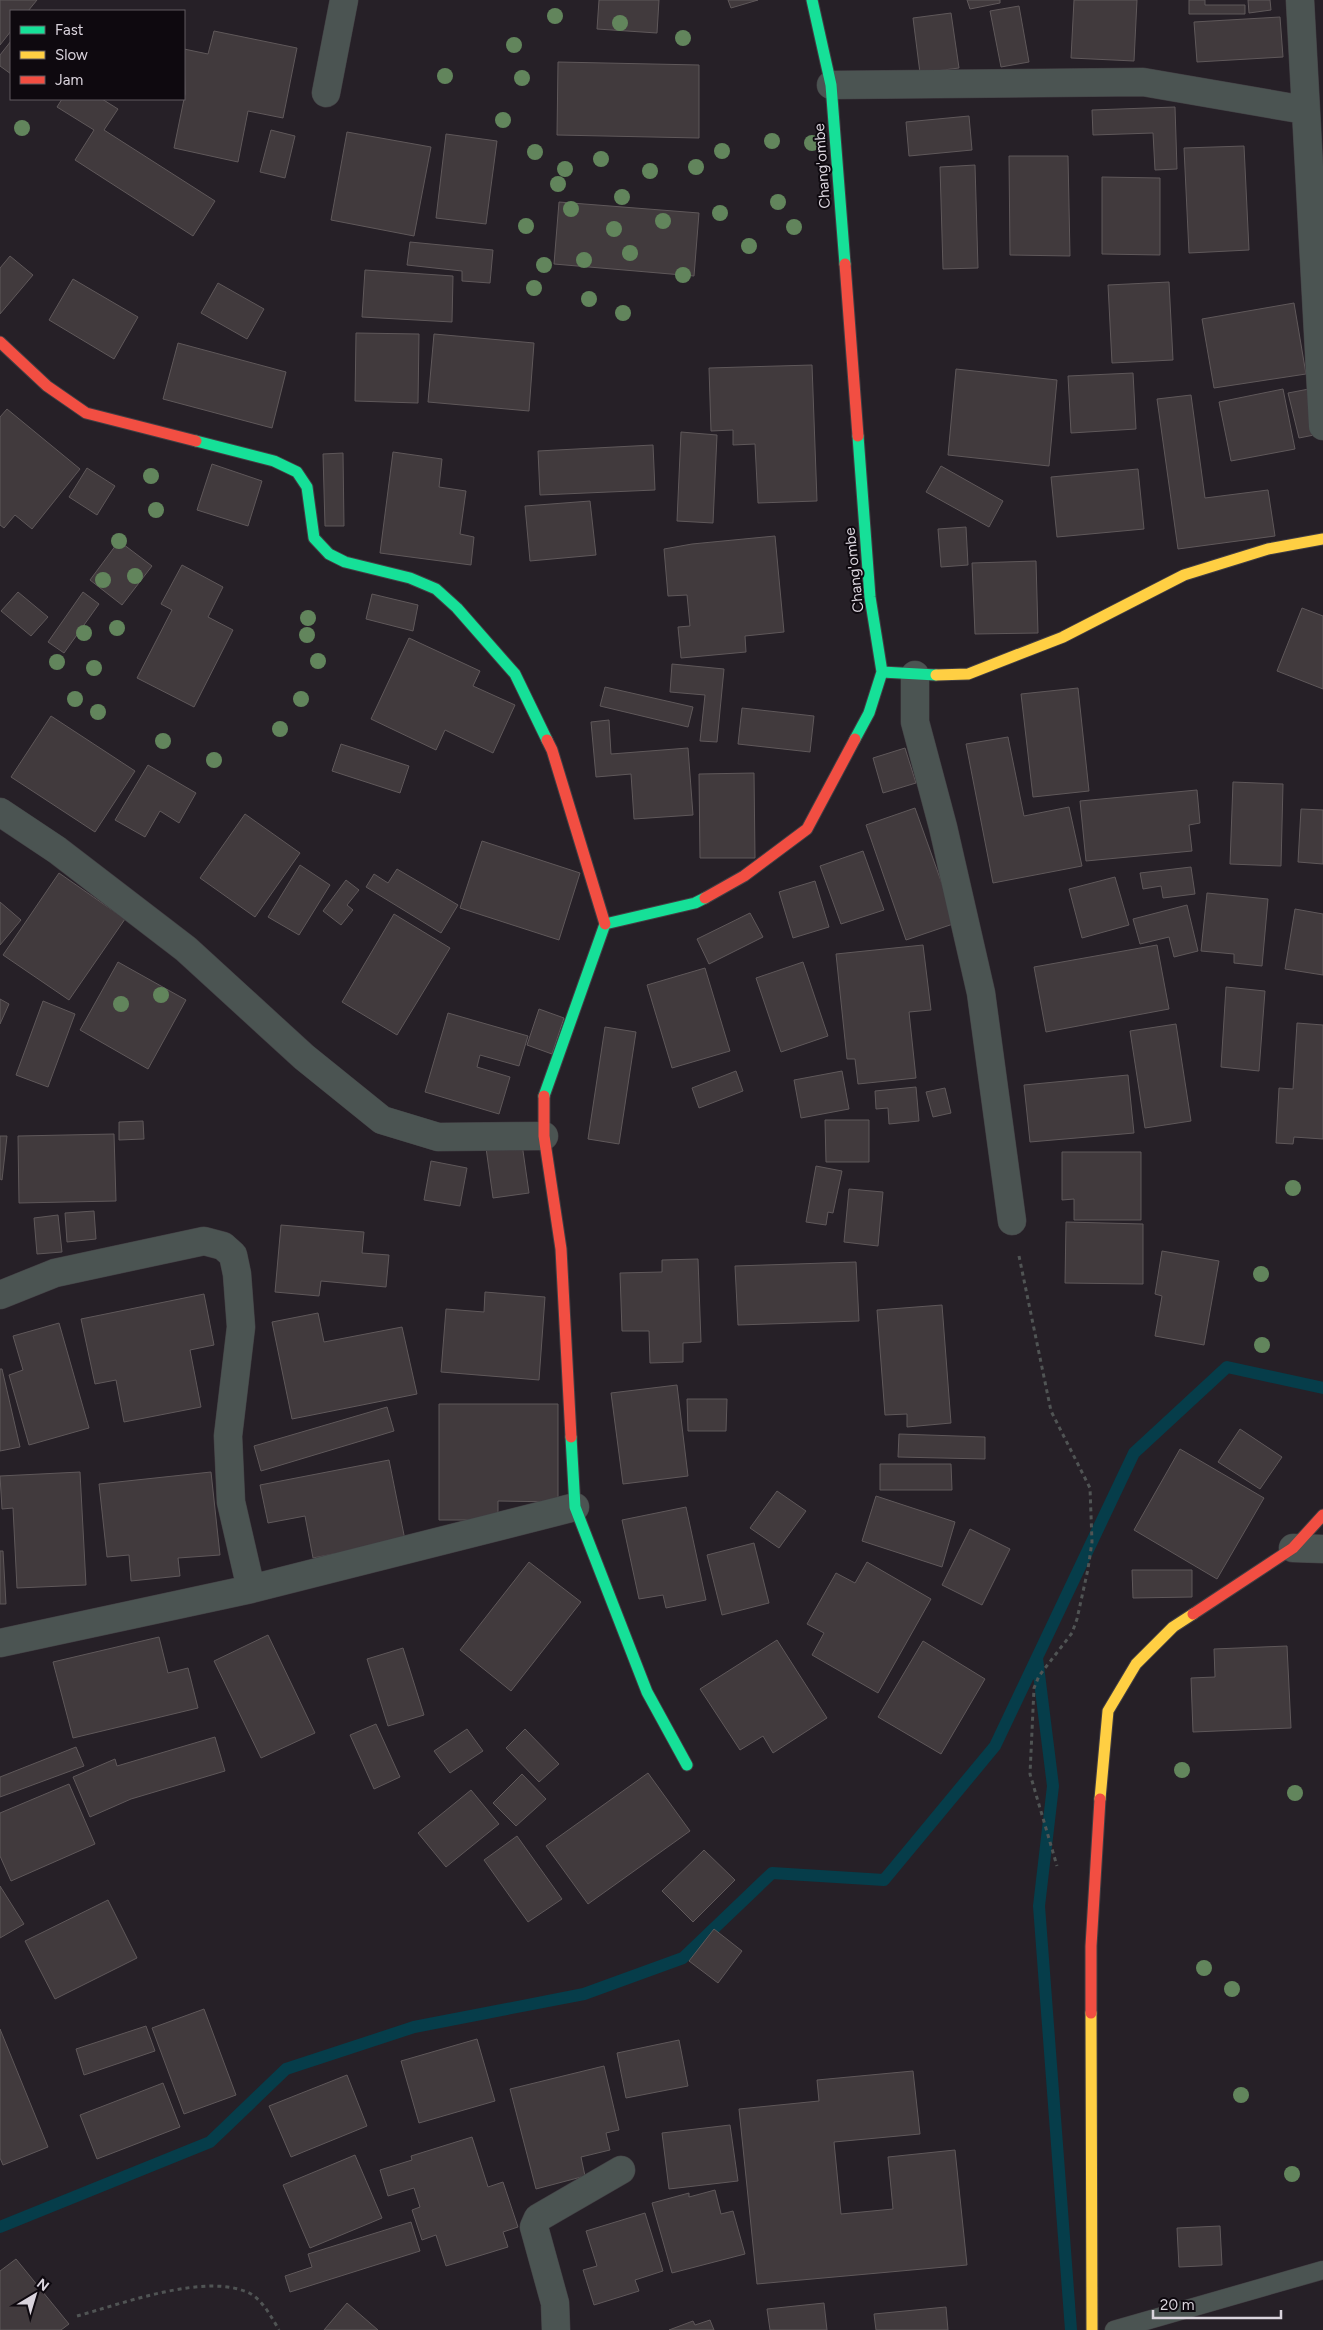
<svg xmlns="http://www.w3.org/2000/svg" width="1323" height="2330" viewBox="0 0 1323 2330" font-family="Figtree,sans-serif">
<style>
.lines{fill:none;stroke-linecap:round;stroke-linejoin:round}
.stream{stroke:#063d4a;stroke-width:12}
.building{fill:#413a3d;stroke:#5f585a}
.lane-casing{stroke:#423e43;stroke-width:19}
.street-casing{stroke:#423e43;stroke-width:29}
.fast-casing{stroke:#423e43;stroke-width:13}
.slow-casing{stroke:#423e43;stroke-width:13}
.jam-casing{stroke:#423e43;stroke-width:13}
.path{stroke:#505454;stroke-width:3;stroke-dasharray:4 4;stroke-linecap:butt}
.lane{stroke:#4b5452;stroke-width:18}
.street{stroke:#4b5452;stroke-width:28}
.fast{stroke:#16e098;stroke-width:11}
.slow{stroke:#ffcf43;stroke-width:11}
.jam{stroke:#f24e42;stroke-width:11}
.tree{fill:#62855c}
.labels{text-anchor:middle;stroke-width:4;stroke-linejoin:round;paint-order:stroke}
.street-label{font-size:15px;fill:#dad4dd;stroke:#0e090f}
</style>
<rect width="100%" height="100%" fill="#262027"/>
<g class="lines">
<path class="stream" d="M1037 1658 1053 1786 1039 1906 1071 2330
M0 2227 210 2142 286 2069 414 2027 584 1994 683 1958 772 1873 884 1880 995 1746 1134 1453 1227 1367 1323 1388"/>
</g>
<path class="building" d="M0 0H37L28 11H11V31L0 45Z
M599 0H659L657 33 597 29Z
M728 0H758L731 8Z
M967 0H1000V3L970 9Z
M1074 0H1137L1134 61 1071 58Z
M1189 0H1205V5H1245V14H1189Z
M1248 0H1270L1271 10 1249 13Z
M1019 6 1029 62 1001 67 990 11Z
M951 13 959 68 920 73 913 18Z
M1280 17 1283 57 1197 62 1194 22Z
M214 31 297 48 283 118 248 111 238 162 174 148 185 94 184 49 208 54Z
M11 41V74L0 66V55Z
M558 62 699 65V138L557 135Z
M62 99H102L118 109 104 130 215 201 193 236 75 160 94 130 57 107Z
M1175 107 1177 169 1155 170 1153 133 1093 135 1092 110Z
M969 116 972 150 909 156 906 122Z
M271 130 295 136 285 178 260 172Z
M347 132 431 147 414 236 331 220Z
M446 134 497 141 486 224 436 218Z
M1244 146 1249 250 1189 253 1184 148Z
M1009 156H1068L1070 256 1010 255Z
M975 165 978 268 943 269 940 167Z
M1102 177 1160 178V255L1102 254Z
M559 202 699 213 694 276 554 264Z
M410 242 493 250 490 283 462 281V271L407 265Z
M10 256 33 275 0 314V268Z
M365 270 453 276 452 322 362 317Z
M73 279 138 317 114 359 49 320Z
M1169 282 1173 360 1112 363 1108 285Z
M218 283 264 309 247 339 201 313Z
M1294 303 1306 374 1214 388 1202 319Z
M356 333 419 334 418 403 355 401Z
M434 334 534 343 529 411 428 402Z
M178 343 286 372 272 428 163 399Z
M812 365 817 501 758 503 755 444 733 445V430L711 431 709 368Z
M956 369 1057 380 1049 466 948 455Z
M1133 373 1136 429 1071 433 1068 376Z
M1283 389 1295 449 1231 461 1219 402Z
M1309 389 1319 434 1299 438 1288 393Z
M1191 395 1205 498 1268 490 1275 536 1178 549 1157 399Z
M7 409 80 469 32 529 15 515 4 528 0 525V417Z
M681 432 717 435 713 523 677 521Z
M653 445 655 490 540 495 538 451Z
M393 452 442 459 439 487 466 491 460 534 474 537 471 565 380 553Z
M343 453 344 526H325L323 454Z
M212 464 262 481 248 526 197 510Z
M941 466 1003 501 989 527 926 492Z
M87 468 115 486 97 515 69 497Z
M1138 469 1144 529 1057 537 1051 477Z
M590 501 596 555 530 561 525 506Z
M966 527 968 565 941 567 938 529Z
M775 536 784 632 745 636 746 652 681 658 678 627 690 626 687 595 668 596 664 549 692 544Z
M119 541 152 566 122 605 90 580Z
M1036 561 1038 633 975 634 972 563Z
M182 565 223 587 208 617 233 630 194 707 137 678 172 610 161 604Z
M18 592 48 617 31 636 1 611Z
M83 592 99 604 64 653 48 642Z
M372 594 418 605 413 631 366 619Z
M1302 608 1323 616V689L1277 671Z
M409 638 480 671 473 686 515 705 493 753 445 730 436 750 371 719Z
M672 664 724 669 717 742 700 741 705 695 670 692Z
M605 687 693 707 688 727 600 706Z
M1078 688 1089 791 1033 797 1021 694Z
M742 708 814 716 810 752 738 744Z
M51 716 135 771 95 832 11 777Z
M609 720 611 754 688 748 693 815 634 819 631 774 596 777 591 722Z
M1008 737 1024 816 1069 807 1082 866 993 883 966 744Z
M341 744 409 766 400 793 332 771Z
M905 748 916 783 883 793 873 758Z
M148 765 196 793 179 823 160 811 145 837 115 820Z
M754 773 755 858H700L699 774Z
M1233 782 1283 784 1281 866 1230 864Z
M1197 790 1200 823 1189 825 1192 851 1086 861 1080 801Z
M915 808 956 923 906 940 866 825Z
M1301 809 1323 810V864L1298 862Z
M245 814 300 853 255 917 200 878Z
M482 841 580 873 559 940 460 908Z
M863 851 884 910 841 924 820 866Z
M300 865 330 885 299 935 268 917Z
M1191 867 1195 894 1163 898 1161 886 1143 889 1140 873Z
M397 869 458 905 441 933 366 887 374 874 388 883Z
M59 873 125 919 69 1000 3 955Z
M1115 877 1129 925 1082 938 1069 889Z
M346 880 359 890 347 905 353 910 341 925 323 911Z
M815 881 829 927 793 938 779 892Z
M1207 893 1268 899 1262 966 1234 963V954L1201 951Z
M0 902 21 920 0 945Z
M1187 905 1198 951 1174 957 1169 937 1140 944 1133 919Z
M1295 909 1323 914V975L1285 969Z
M750 913 763 937 709 964 697 939Z
M394 914 450 948 397 1035 342 1002Z
M923 945 931 1010 909 1012 916 1078 858 1084 855 1059H847L836 954Z
M1157 945 1169 1009 1046 1032 1034 967Z
M118 962 186 1000 148 1069 80 1030Z
M803 962 828 1036 781 1052 756 978Z
M705 968 730 1051 672 1068 647 985Z
M1226 987 1265 991 1259 1071 1221 1067Z
M0 999 9 1004 0 1024Z
M43 1001 75 1014 48 1087 16 1075Z
M539 1009 564 1018 552 1054 527 1045Z
M448 1013 528 1036 519 1066 480 1055 477 1067 510 1077 499 1114 425 1092Z
M1297 1023 1323 1025V1139L1294 1137 1293 1144 1276 1143 1279 1088 1293 1089Z
M1176 1024 1191 1121 1145 1128 1130 1031Z
M605 1027 636 1032 619 1144 588 1139Z
M736 1071 743 1091 699 1108 692 1088Z
M842 1071 849 1109 801 1118 794 1080Z
M1128 1075 1134 1133 1030 1142 1024 1085Z
M916 1087 919 1121 889 1124 888 1108 876 1109 875 1091Z
M945 1088 951 1113 933 1117 926 1092Z
M825 1120H869V1162H826Z
M143 1121 144 1139 119 1140V1122Z
M114 1134 116 1201 19 1203 18 1136Z
M0 1136H7L2 1180 0 1179Z
M522 1144 529 1193 493 1198 486 1148Z
M1062 1152H1141V1220H1074V1199L1062 1200Z
M431 1161 467 1168 460 1206 424 1200Z
M816 1166 842 1171 833 1213 828 1212 826 1225 806 1222Z
M849 1189 883 1192 878 1246 844 1242Z
M94 1211 96 1239 67 1242 65 1213Z
M58 1215 62 1252 37 1254 34 1218Z
M1066 1222 1143 1224V1284L1065 1283Z
M281 1225 364 1232 362 1253 389 1255 386 1287 321 1281 319 1296 275 1292Z
M1162 1251 1219 1261 1204 1345 1155 1336 1162 1296 1155 1294Z
M698 1259 701 1342 683 1343V1362L650 1363 649 1331H622L620 1273 662 1272V1260Z
M856 1262 859 1321 738 1325 735 1266Z
M485 1292 545 1297 539 1380 441 1372 446 1309 484 1312Z
M204 1294 214 1345 190 1350 201 1407 124 1422 116 1380 95 1384 81 1319Z
M942 1305 951 1423 907 1427V1414L885 1415 877 1310Z
M318 1313 324 1342 402 1327 417 1394 292 1419 272 1322Z
M59 1323 89 1428 29 1445 9 1375 23 1370 13 1336Z
M0 1369H2L20 1447 0 1451Z
M677 1385 688 1476 623 1484 611 1393Z
M687 1399H727L726 1431H688Z
M439 1404H558V1502L498 1501V1520H439Z
M387 1407 394 1431 261 1471 254 1446Z
M1240 1429 1282 1457 1260 1489 1218 1462Z
M899 1434 985 1437V1459L898 1457Z
M1180 1449 1264 1498 1217 1579 1134 1530Z
M389 1460 405 1540 313 1558 305 1516 268 1523 260 1485Z
M880 1464H951L952 1490H880Z
M80 1472 86 1585 17 1588 13 1508 2 1509 0 1476Z
M211 1472 220 1555 178 1558 180 1576 131 1581 129 1555 107 1557 99 1484Z
M777 1491 806 1511 779 1548 750 1528Z
M876 1496 955 1522 942 1567 862 1541Z
M686 1507 706 1600 666 1608 663 1595 639 1599 622 1520Z
M970 1529 1010 1549 982 1605 942 1585Z
M754 1543 769 1603 722 1615 707 1555Z
M0 1551H3L6 1604H0Z
M529 1562 581 1602 511 1691 460 1650Z
M867 1562 931 1599 878 1693 812 1655 824 1633 807 1624 836 1573 855 1583Z
M1132 1570H1192V1597L1133 1598Z
M268 1635 315 1733 261 1758 214 1661Z
M159 1637 168 1673 188 1668 198 1708 73 1738 53 1662Z
M777 1640 827 1718 773 1753 763 1736 740 1750 700 1689Z
M923 1641 985 1679 941 1754 878 1717Z
M1287 1646 1291 1728 1193 1732 1191 1678 1215 1677 1214 1649Z
M403 1648 424 1715 388 1726 367 1659Z
M376 1724 400 1777 374 1789 350 1735Z
M467 1729 483 1751 450 1773 434 1751Z
M525 1729 559 1764 539 1782 506 1748Z
M215 1737 225 1771 131 1799 90 1817 73 1777 115 1759 117 1766Z
M76 1747 84 1766 0 1797V1777Z
M648 1773 690 1831 588 1904 546 1846Z
M522 1774 546 1799 516 1826 493 1803Z
M69 1784 95 1844 11 1881 0 1856V1813Z
M471 1790 499 1824 446 1867 418 1833Z
M517 1836 562 1899 528 1922 484 1860Z
M704 1850 735 1880 693 1922 662 1891Z
M0 1886 24 1924 0 1938Z
M108 1900 137 1958 55 1999 25 1941Z
M714 1929 742 1951 718 1983 689 1961Z
M204 2009 236 2095 184 2114 152 2028Z
M146 2026 155 2051 84 2075 76 2049Z
M0 2029 48 2147 3 2165 0 2158Z
M477 2039 495 2101 419 2123 401 2061Z
M679 2040 688 2086 626 2098 617 2053Z
M604 2066 619 2130 606 2133 610 2150 581 2157 585 2176 536 2189 510 2089Z
M913 2071 920 2134 834 2142 841 2214 893 2209 888 2157 955 2150 967 2265 757 2284 739 2109 819 2101 817 2080Z
M347 2075 367 2126 291 2157 269 2106Z
M163 2083 180 2127 97 2159 80 2115Z
M730 2125 738 2181 669 2189 662 2133Z
M472 2137 488 2187 503 2182 518 2227 503 2232 508 2247 446 2266 436 2235 422 2240 412 2210 420 2207 414 2188 388 2196 380 2170 412 2160 411 2156Z
M355 2155 382 2218 310 2248 283 2185Z
M715 2190 721 2214 733 2211 745 2254 672 2273 652 2203 689 2193V2197Z
M645 2213 663 2271 635 2280 639 2291 594 2305 583 2270 597 2266 586 2231Z
M411 2222 420 2251 290 2292 285 2276 312 2267 308 2254Z
M1220 2226 1222 2265 1179 2267 1177 2228Z
M16 2259 69 2324 61 2330H0V2271Z
M347 2303 378 2330H324Z
M824 2303 827 2330H770L767 2309Z
M946 2307 948 2330H876L874 2314Z
M710 2320 714 2330H669L693 2321 695 2325Z"/>
<g class="lines">
<defs>
<path id="lane" d="M1114 2330 1323 2270"/>
<path id="street" d="M1300 0 1323 426
M831 85 1143 82 1305 110
M326 93 344 0
M915 675V722L943 827 981 993 1012 1221
M0 812 57 850 186 949 304 1057 382 1120 438 1137 544 1136
M0 1295 55 1273 204 1241 223 1246 233 1255 237 1274 241 1327 228 1436 231 1502 251 1589
M1293 1548 1323 1549
M0 1643 251 1589 575 1507
M556 2330 555 2303 534 2227 538 2218 621 2170"/>
<path id="fast" d="M812 0 831 85 845 264
M858 436 870 597 882 672 936 675
M196 441 274 461 297 472 307 487 314 538 329 554 345 562 410 578 436 589 457 608 515 674 547 740
M855 739 869 713 882 672
M544 1096 605 924 695 903 705 898
M571 1437 575 1507 647 1692 687 1765"/>
<path id="slow" d="M936 675 968 674 1063 637 1184 575 1268 549 1323 539
M1100 1799 1108 1711 1136 1664 1173 1627 1193 1614
M1091 2013 1092 2330"/>
<path id="jam" d="M845 264 858 436
M0 342 47 386 86 413 196 441
M547 740 552 750 605 924
M705 898 744 876 807 829 855 739
M544 1096V1136L561 1249 571 1437
M1193 1614 1293 1548 1323 1515
M1091 2013V1946L1100 1799"/>
</defs>
<use href="#lane" class="lane-casing"/>
<use href="#street" class="street-casing"/>
<use href="#fast" class="fast-casing"/>
<use href="#slow" class="slow-casing"/>
<use href="#jam" class="jam-casing"/>
<path class="path" d="M1019 1256 1051 1411 1090 1488 1092 1542 1088 1569 1077 1619 1072 1633 1039 1676 1034 1688 1030 1774 1057 1866
M77 2316C122 2304 208 2271 251 2294 263 2301 272 2318 279 2330"/>
<use href="#lane" class="lane"/>
<use href="#street" class="street"/>
<use href="#fast" class="fast"/>
<use href="#slow" class="slow"/>
<use href="#jam" class="jam"/>
</g>
<g class="tree">
<circle cx="555" cy="16" r="8"/>
<circle cx="620" cy="23" r="8"/>
<circle cx="683" cy="38" r="8"/>
<circle cx="514" cy="45" r="8"/>
<circle cx="445" cy="76" r="8"/>
<circle cx="522" cy="78" r="8"/>
<circle cx="503" cy="120" r="8"/>
<circle cx="22" cy="128" r="8"/>
<circle cx="772" cy="141" r="8"/>
<circle cx="812" cy="143" r="8"/>
<circle cx="722" cy="151" r="8"/>
<circle cx="535" cy="152" r="8"/>
<circle cx="601" cy="159" r="8"/>
<circle cx="696" cy="167" r="8"/>
<circle cx="565" cy="169" r="8"/>
<circle cx="650" cy="171" r="8"/>
<circle cx="558" cy="184" r="8"/>
<circle cx="622" cy="197" r="8"/>
<circle cx="778" cy="202" r="8"/>
<circle cx="571" cy="209" r="8"/>
<circle cx="720" cy="213" r="8"/>
<circle cx="663" cy="221" r="8"/>
<circle cx="526" cy="226" r="8"/>
<circle cx="794" cy="227" r="8"/>
<circle cx="614" cy="229" r="8"/>
<circle cx="749" cy="246" r="8"/>
<circle cx="630" cy="253" r="8"/>
<circle cx="584" cy="260" r="8"/>
<circle cx="544" cy="265" r="8"/>
<circle cx="683" cy="275" r="8"/>
<circle cx="534" cy="288" r="8"/>
<circle cx="589" cy="299" r="8"/>
<circle cx="623" cy="313" r="8"/>
<circle cx="151" cy="476" r="8"/>
<circle cx="156" cy="510" r="8"/>
<circle cx="119" cy="541" r="8"/>
<circle cx="135" cy="576" r="8"/>
<circle cx="103" cy="580" r="8"/>
<circle cx="308" cy="618" r="8"/>
<circle cx="117" cy="628" r="8"/>
<circle cx="84" cy="633" r="8"/>
<circle cx="307" cy="635" r="8"/>
<circle cx="318" cy="661" r="8"/>
<circle cx="57" cy="662" r="8"/>
<circle cx="94" cy="668" r="8"/>
<circle cx="75" cy="699" r="8"/>
<circle cx="301" cy="699" r="8"/>
<circle cx="98" cy="712" r="8"/>
<circle cx="280" cy="729" r="8"/>
<circle cx="163" cy="741" r="8"/>
<circle cx="214" cy="760" r="8"/>
<circle cx="161" cy="995" r="8"/>
<circle cx="121" cy="1004" r="8"/>
<circle cx="1293" cy="1188" r="8"/>
<circle cx="1261" cy="1274" r="8"/>
<circle cx="1262" cy="1345" r="8"/>
<circle cx="1182" cy="1770" r="8"/>
<circle cx="1295" cy="1793" r="8"/>
<circle cx="1204" cy="1968" r="8"/>
<circle cx="1232" cy="1989" r="8"/>
<circle cx="1241" cy="2095" r="8"/>
<circle cx="1292" cy="2174" r="8"/>
</g>
<g class="labels">
<g class="street-label">
<text transform="translate(822 166) rotate(-94)" y="5">Chang'ombe</text>
<text transform="translate(854 570) rotate(-96)" y="5">Chang'ombe</text>
</g>
</g>
<rect x="10" y="10" width="175" height="90" fill="#0e090f" stroke="#605a61"/>
<rect x="20" y="26" width="25" height="8" fill="#16e098" stroke="#605a61"/>
<text x="55" y="35" font-size="15" fill="#dad4dd">Fast</text>
<rect x="20" y="51" width="25" height="8" fill="#ffcf43" stroke="#605a61"/>
<text x="55" y="60" font-size="15" fill="#dad4dd">Slow</text>
<rect x="20" y="76" width="25" height="8" fill="#f24e42" stroke="#605a61"/>
<text x="55" y="85" font-size="15" fill="#dad4dd">Jam</text>
<g transform="translate(35 2295) rotate(38)" stroke="#0e090f" stroke-width="4" paint-order="stroke">
<path d="M0-4L9 19L0 12L-9 19Z" fill="#dad4dd"/>
<text y="-8" font-size="14" font-weight="bold" text-anchor="middle" fill="#dad4dd">N</text>
</g>
<path d="M1153 2310v8h128v-8" fill="none" stroke="#dad4dd" stroke-width="2.5"/>
<text x="1160" y="2310" font-size="15" fill="#dad4dd" stroke="#0e090f" stroke-width="4" paint-order="stroke">20 m</text>
</svg>
